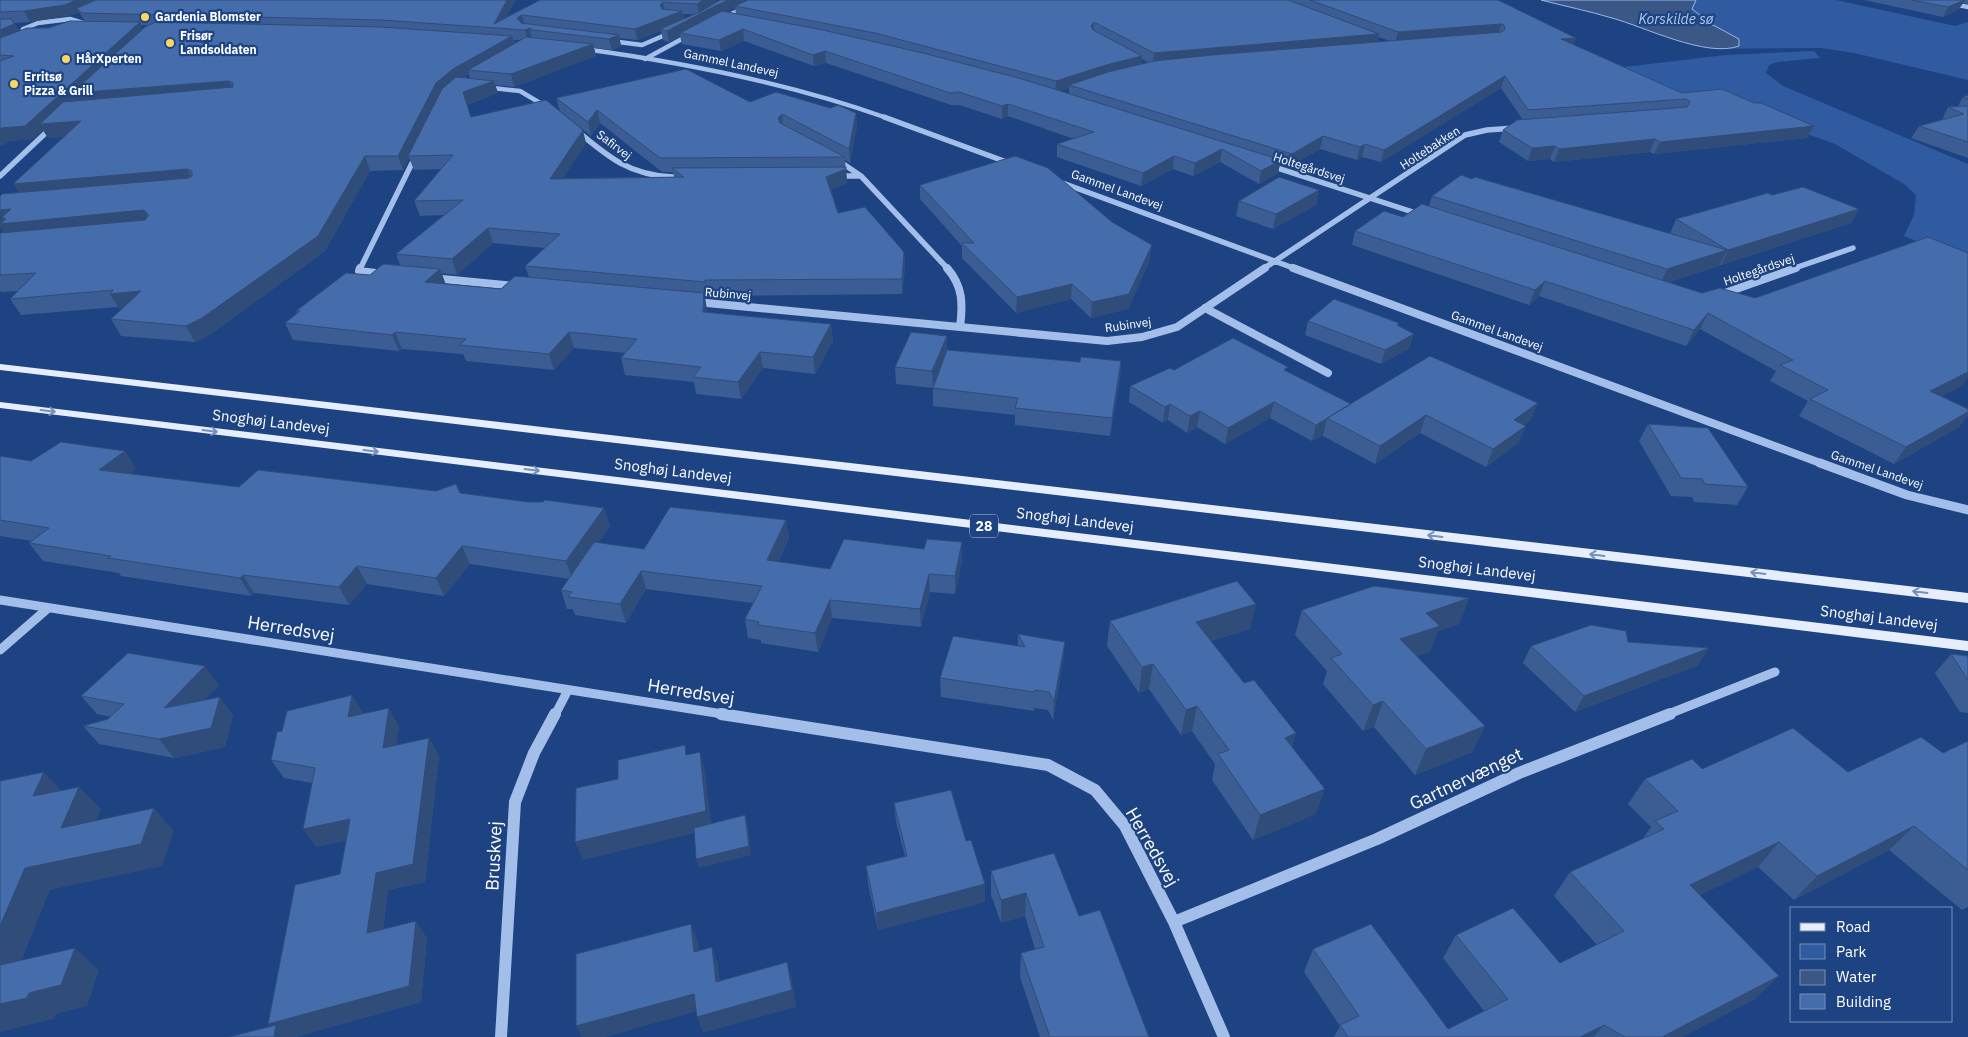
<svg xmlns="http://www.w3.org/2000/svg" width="1968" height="1037" viewBox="0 0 1968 1037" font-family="'IBM Plex Sans',sans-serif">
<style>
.green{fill:#315ba1}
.water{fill:#3b5786;stroke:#96b8eb}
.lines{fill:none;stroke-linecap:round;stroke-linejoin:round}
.minor-far4{stroke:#a3bee9;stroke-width:4.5}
.minor-far3{stroke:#a3bee9;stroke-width:5.5}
.minor-far2{stroke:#a3bee9;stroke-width:8}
.minor-far1{stroke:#a3bee9;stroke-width:9}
.minor{stroke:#a3bee9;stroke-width:12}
.major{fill:#e6eefe;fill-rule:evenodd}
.wall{fill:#3b5d93;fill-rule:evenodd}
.shaded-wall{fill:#304c78;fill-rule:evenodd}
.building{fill:#456cab;stroke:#304c78}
.oneway{stroke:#7790ba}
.poi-dot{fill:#f9d761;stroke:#1d4382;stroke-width:2}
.labels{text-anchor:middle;stroke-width:4.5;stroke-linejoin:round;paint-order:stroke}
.far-poi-label{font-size:12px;font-weight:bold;fill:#fff;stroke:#1d4382;text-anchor:start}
.far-street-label{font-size:12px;fill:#fff;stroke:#1d4382}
.far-water-label{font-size:14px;font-style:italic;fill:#aec8f1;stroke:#1d4382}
.shield{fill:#1d4382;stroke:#bbc7da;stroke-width:1}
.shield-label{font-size:14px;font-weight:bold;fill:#fff}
.street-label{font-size:15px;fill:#fff;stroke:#1d4382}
.near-street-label{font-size:18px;fill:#fff;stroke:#1d4382}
</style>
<rect width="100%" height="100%" fill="#1d4382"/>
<path class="green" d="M1696 0H1836L1955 26 1968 22V80L1854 53 1821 48 1698 49 1733 48 1715 26 1701 21 1692 9Z
M1814 51 1820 58 1777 62 1769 65 1766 73 1783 86 1968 164V262L1904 236 1914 215 1916 195 1904 184 1835 144 1711 99 1677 102 1608 69 1725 55Z"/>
<path class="water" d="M1541 0H1696L1692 9 1700 15 1701 21 1715 26 1739 39V46C1706 58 1645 27 1612 18 1589 11 1564 6 1541 0Z"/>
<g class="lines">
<path class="minor-far4" d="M1934 0 1968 7
M722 18 763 0
M70 19 83 23C67 35 40 39 22 32L23 29 38 23Z
M611 41 642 45 672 32
M584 49C687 63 789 83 887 118
M645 59 691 34
M484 87 520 91 550 109"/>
<path class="minor-far3" d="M884 117 1012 164
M576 130C608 157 629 175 673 177
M836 159 861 176 948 269
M1268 165 1422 215
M0 176 53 126
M836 176H861
M1057 181 1296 269
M360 269 416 155
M1263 269 1465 135 1487 130 1515 128
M1792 269 1853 248"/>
<path class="minor-far2" d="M360 268 359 271 384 274
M947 268C963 286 963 304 960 327
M1293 268 1823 464
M432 278 516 286
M1722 294 1796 268
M696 302 1107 341 1142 337 1177 327 1265 268
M1205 308 1328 373"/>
<path class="minor-far1" d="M1820 463 1907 495 1968 510
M0 600 729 715
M0 650 47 609
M555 715 568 690
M1666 715 1775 672"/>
<path class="minor" d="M721 714 1048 765 1095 790 1125 826 1174 922 1224 1037
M1174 922 1377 839 1519 773 1670 714
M501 1037 515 802 534 753 555 714"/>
<path class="major" d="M0 364 1968 593V603L0 370Z
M0 402 1968 641V651L0 408Z"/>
</g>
<path class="wall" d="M0 0H516L506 17 540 0H716V2L720 0H1498L1576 38 1573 45 1682 93 1754 103 1814 126 1807 138 1654 154 1650 152 1554 162 1550 159 1528 161 1499 142 1503 130 1523 120 1501 88 1381 162 1362 157 1357 160 1320 149 1289 167 1280 164 1278 173 1259 184 1220 162 1193 176 1173 169 1141 186 1057 157V144L1074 139 1008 116 1002 119 959 105H951L826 63 814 66 744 41 721 51 682 44 680 36 669 42 663 40 661 31 637 40 619 38 621 46 612 50 594 48 596 56 514 87 495 85 498 93 467 105 471 117 586 143 563 178 674 177 673 172H662L600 123 591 136 560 111 556 98 750 102 857 126 850 163 845 160 847 183 831 190 838 213 904 252 905 267 902 294 708 296V298H705L707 312 831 324 833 341 815 374 763 368 741 399 696 394 694 382 625 375 621 358 625 353 574 348 554 370 466 361 463 354 402 349 399 351 293 340 285 323 297 314 296 311 370 275 400 265 396 254 444 215 420 216 414 201 441 169 414 170 409 158 403 170 370 171 325 251 211 334 195 342 121 336 111 319 121 310 118 307 21 315 10 299 19 291 1 292 0 290V233L4 232 0 226V196L18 193 64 137 48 138 43 130 33 139 10 141 0 146ZM735 8 736 14 726 12ZM79 12 85 21 48 28 19 31 14 23 30 22 71 15ZM683 14H691L694 15 684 19ZM141 25H148L143 29ZM1379 37 1389 41 1377 42ZM514 40H520L515 43ZM1142 59 1149 63 1141 64ZM469 74 470 78 464 77ZM1069 88V94L1060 91ZM493 243 545 248 525 266 529 277 501 289 445 284 442 273 457 275Z
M1864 0H1968V4L1963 3 1959 9 1943 17Z
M1968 95V158L1911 138 1919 126 1942 120 1948 107 1958 106 1963 97Z
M920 185 1150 260 1128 309 1091 318 1071 299 1016 313 962 258V246L920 199Z
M1319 190 1316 205 1273 229 1236 216 1239 201Z
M1772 195 1859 209 1851 223 1721 265H1720L1719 266 1669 282 1702 293 1755 298 1968 253V377L1963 385 1941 396 1968 409V415L1959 427 1894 464 1799 416 1808 401 1770 381 1776 371 1700 329 1686 346 1539 296 1529 305 1352 245 1355 231 1403 217 1429 206 1432 196 1670 234 1676 219Z
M1308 321 1399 323 1398 326 1410 348 1381 364 1305 335Z
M947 336V350L1080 362 1121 361 1120 378 1110 436 1015 425V415L933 406V388L896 384 895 367Z
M1174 370 1287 371 1351 404 1538 403 1530 421 1524 425 1526 426 1518 443 1486 467 1420 433 1375 464 1323 436V435L1312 441 1270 418 1225 444 1197 427 1187 433 1168 420 1163 423 1129 402 1130 386Z
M1648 424 1748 487 1737 505 1694 502 1692 497 1671 496 1639 441Z
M0 456 31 461 136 468 129 474 239 487 436 491 456 484 460 493 528 502 604 508 610 526 598 543 644 549 786 520 789 538 778 562 830 569 962 561 955 594 930 592 921 627 832 618 818 652 761 643V640L748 638 745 619 753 603 646 589 626 623 575 615 573 609H567L561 590 569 579 470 564 444 596 367 584 349 605 254 593 251 596 121 576 119 573 43 561 29 543 32 541 0 536Z
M1469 598 1459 624 1438 631 1430 652 1416 656 1485 726 1472 752 1415 775 1374 727 1363 731 1323 684 1327 671 1295 635 1302 610Z
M1256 604 1250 629 1211 641 1244 683 1296 733 1292 747 1316 814 1253 840 1212 780 1215 764 1192 731 1181 735 1149 689 1139 693 1107 646 1110 621Z
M1018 634 1065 642 1063 660 1053 720 1048 710 1034 708V711L941 697 940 678 1018 646Z
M1628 642 1709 648 1698 665 1575 712 1523 663 1531 646Z
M1951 654 1968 656V713L1960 712 1935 673Z
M219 685 204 700 233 715 225 747 174 758 99 744 83 726 108 719 111 717 97 714 81 696Z
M352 695 363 713 399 726 396 745 429 738 439 756 425 882 388 890 383 929 427 938 421 1002 295 1037H229L270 1026 340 874 346 840 316 847 312 783 284 778 271 760 282 731Z
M1968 741V907L1962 910 1889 850 1794 900 1758 867 1700 895 1755 999 1682 1037H1334L1340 1026 1304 972 1313 949 1448 1029 1484 1011 1443 958 1456 935 1560 963 1597 945 1554 896 1570 872 1642 840 1651 827 1628 804 1645 779 1702 769 1848 772 1943 753Z
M894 803 966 841 985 902 878 930 868 884 866 866 905 856 896 822Z
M991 871 1079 916 1149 1037H1040L1020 977 1021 953 1035 949 1025 916 1001 923 991 895Z"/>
<path class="shaded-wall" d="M76 0H106L77 8 79 12 71 15 30 22 24 11Z
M507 0H516L500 28 494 24Z
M704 0H716L717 4 729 0H755L735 6V8L680 33V36L669 42 667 31 699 14 697 4Z
M1965 0 1959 9 1943 17 1948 7Z
M663 2 665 12 662 15 660 5Z
M682 11 684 22 660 29 661 31 637 40 635 29Z
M522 15 525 26 520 29 517 18Z
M12 19 18 30 20 35 0 44V30Z
M140 22 145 33 229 81 235 94 79 106 75 99 49 124 81 121 88 135 48 138 43 130 33 139 10 141 0 146V129Z
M1094 22 1093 33 1091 26Z
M1501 24 1498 35 1395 43 1398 32Z
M530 28 532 39 528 41 525 30Z
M743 29 744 41 721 51 719 40Z
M1379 34 1377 45 1153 65 1154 53Z
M619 35 621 46 612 50 609 39Z
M512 36 516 48 468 70 469 74 457 81 408 156 409 158 403 170 398 156 436 83 453 69Z
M1576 38 1572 49 1561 39Z
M593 44 596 56 514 87 511 74Z
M825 51 826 63 814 66 813 55Z
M1142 56 1141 67 1069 85V88L1055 93 1056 81 1106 65Z
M1505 76 1501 88 1381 162 1384 150Z
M494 81 498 93 467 105 463 92Z
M1008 104V116L1002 119V106Z
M597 110 600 123 591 136 588 122Z
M856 113 857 126 850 163 849 149Z
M782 114 783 127 778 118Z
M1814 126 1807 138 1654 154 1660 142Z
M583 130 586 143 554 193 550 179Z
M1323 136 1320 149 1289 167 1292 154Z
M1655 139 1650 152 1554 162 1559 149Z
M1365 144 1362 157 1357 160 1360 147Z
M1555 146 1550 159 1528 161 1532 148Z
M1222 149 1220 162 1193 176 1195 163Z
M365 156 370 171 325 251 211 334 195 342 186 326Z
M1174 156 1173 169 1141 186 1143 173Z
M1281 160 1278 173 1259 184 1261 171Z
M846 167 847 183 828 191 826 177Z
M187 169 195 183 22 198 13 184Z
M1319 190 1316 205 1273 229 1276 214Z
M11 209 144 210 153 225 9 239 0 226V210ZM2 217 6 219 7 224Z
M1859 209 1851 223 1721 265 1728 250Z
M488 228 493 243 457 275 452 259Z
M1152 245 1150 260 1128 309 1091 318 1092 302Z
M1727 250 1719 266 1660 285 1667 269Z
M904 252 905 267 902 294V279Z
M440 269 446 285 425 282Z
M705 280 708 296V298L705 282Z
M1545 281 1539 296 1529 305 1535 290Z
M1072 284 1071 299 1016 313 1017 297Z
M141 291 150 307 120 310 110 294Z
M704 293 707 309 706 328 703 312Z
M1708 313 1700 329 1686 346 1694 330Z
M831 324 833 341 815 374 813 357Z
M395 332 402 349 399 351 392 335Z
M569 332 574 348 554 370 549 354Z
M1414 334 1410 348 1381 364 1385 350Z
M947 336V352L933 388 932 371Z
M760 352 763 368 741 399 738 382Z
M1121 361 1120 378 1110 436 1112 418Z
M1968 366V377L1963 385 1919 408 1930 391Z
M1274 402 1270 418 1225 444 1228 428Z
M1538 403 1530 421 1507 438 1514 420Z
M1170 404 1168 420 1163 423 1165 407Z
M1200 411 1197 427 1187 433 1190 416Z
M1968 412V415L1959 427 1894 464 1906 447Z
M1426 415 1420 433 1375 464 1380 446Z
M1327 418 1323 435 1312 441 1316 425Z
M1526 426 1518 443 1486 467 1493 449Z
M125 451 136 468 111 488 99 470Z
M604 508 610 526 572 579 566 561Z
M786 520 789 538 770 578 767 560Z
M962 542V561L955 594V576Z
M462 546 470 564 444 596 436 578Z
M357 566 367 584 349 605 339 587Z
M641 571 646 589 626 623 620 604Z
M929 574 930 592 921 627 920 609Z
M243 575 254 593 251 596 240 578Z
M1469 598 1459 624 1438 631 1430 652 1390 665 1400 639 1426 613Z
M830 600 832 618 818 652 815 633Z
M1256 604 1250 629 1191 647 1196 622Z
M1065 642 1063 660 1053 720 1054 701Z
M1709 648 1698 665 1575 712 1584 696Z
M1153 664 1149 689 1139 693 1142 667Z
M205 666 219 685 179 727 164 708Z
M352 695 363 713 359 735 348 717Z
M220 697 233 715 225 747 174 758 159 739Z
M1383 701 1374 727 1363 731 1373 705Z
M1197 706 1192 731 1181 735 1186 710Z
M389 708 399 726 394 766 383 748Z
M1485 726 1472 752 1415 775 1426 749Z
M1296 733 1288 759 1285 738Z
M429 738 439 756 425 882 388 890 380 950 367 933 376 873Z
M700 752 705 771 712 829 583 860 575 842Z
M44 772 66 795 33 796Z
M79 787 101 809 84 850 61 828Z
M1325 789 1316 814 1253 840 1260 815Z
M154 808 174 831 162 866 50 890 9 991 0 984V926L25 868Z
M745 815 748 824 751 855 699 868 696 859Z
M350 819 362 836 316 847 303 829Z
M1914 826 1889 850 1794 900 1817 876Z
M1779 842 1758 867 1671 909 1690 885Z
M985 884V902L878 930 876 913Z
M1026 893 1025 916 1001 923V900Z
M416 921 427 938 421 1002 295 1037H274L275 1031 268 1024Z
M691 924 698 941 700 969 694 952Z
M712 947 718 964 722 999 716 982Z
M75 948 99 970 87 1006 56 1014 54 1019 0 1032V1004L29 993Z
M787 962 792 979 796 1007 703 1033 697 1017Z
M1779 976 1755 999 1682 1037H1662Z
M694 994 701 1010 606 1037H582L576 1026Z
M1604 1025 1593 1037H1580Z"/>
<path class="building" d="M0 0H76L65 5 24 11 0 12Z
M96 0H507L494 24 540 0H704L697 4 663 2 660 5 662 9 682 11 635 29 522 15 517 18 521 23 619 35 609 39 533 30 530 28 525 30 381 20 81 13 77 8Z
M720 0H729L713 7 667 31 660 29 700 12Z
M748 0H1288L1379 34 1154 53 1094 22 1091 26 1093 30 1142 56 1106 65 1056 81 875 33 735 6Z
M1310 0H1498L1576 38 1561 39 1682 93 1722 89 1754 103H1761L1814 126 1660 142 1655 139 1559 149 1555 146 1532 148 1503 130 1517 120 1662 109 1687 107 1690 102 1686 99 1528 110 1505 76 1384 150 1365 144 1360 147 1323 136 1292 154 1069 85 1108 72 1154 61 1212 55 1502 32 1505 29 1504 25 1501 24 1398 32Z
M1912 0H1965L1948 7Z
M722 11 823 30 923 53 1022 79 1281 160 1261 171 1222 149 1195 163 1174 156 1143 173 1057 144 1094 132 1008 104 1002 106 959 92 950 93 825 51 813 55 743 29 719 40 680 33Z
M0 19H12L14 24 0 30Z
M70 21 140 22 25 126 2 128 0 129V61L14 56 0 55V38L27 28H48Z
M156 22 380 27 512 36 453 69 436 83 398 156H365L318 236 202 318 186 326 111 319 141 291 110 294 113 290 10 299 36 273 0 275V233L145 220 149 215 144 210 0 224 6 219 2 217 11 209 0 210V196L2 194 188 178 192 176V171L187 169 13 184 81 121 40 124 63 102 233 87V83L229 81 72 93 145 27Z
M526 37 593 44 511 74 468 70Z
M686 69 750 102 776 92 830 108 838 105 856 113 849 149 782 114 778 118 780 123 845 157 660 158 597 110 588 122 556 98Z
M456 77 494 81 463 92 471 117 546 100 583 130 550 179 684 177 672 168 846 167V169L826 177 838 213 865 207 904 252 902 279 705 280V282L525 266 560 234 488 228 452 259 396 254 463 200 414 201 453 155 408 156 442 89Z
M1968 95V99L1963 97Z
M1968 106V142L1919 126 1964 114 1948 107Z
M1015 156 1048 168 1112 222 1152 245 1129 294 1092 302 1072 284 1017 297 962 243H974L920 185Z
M1461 175 1472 179 1475 177 1727 250 1667 269 1432 196Z
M1279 177 1319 190 1276 214 1239 201Z
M1803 187 1859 209 1728 250 1676 219 1768 193 1772 195Z
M1422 204 1702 293 1720 288 1755 298 1928 237 1968 253V372L1930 391 1968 409V412L1906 447 1810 399 1828 390 1780 365 1793 360 1708 313 1694 330 1545 281 1535 290 1355 231 1384 211 1403 217Z
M383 264 440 269 425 282 501 289 515 276 704 293 703 312 831 324 813 357 760 352 738 382 693 377 701 367 621 358 637 339 569 332 549 354 460 345 466 339 395 332 392 335 285 323 300 311H296L346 273 370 275Z
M1334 299 1399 323 1397 325 1414 334 1385 350 1308 321Z
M911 332 947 336 932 371 895 367Z
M1233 338 1288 367 1284 370 1351 404 1316 425 1274 402 1228 428 1200 411 1190 416 1170 404 1165 407 1130 386 1170 368 1174 370Z
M947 350 1080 362 1081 357 1121 361 1112 418 1015 408 1018 398 933 388Z
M1430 356 1538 403 1514 420 1526 426 1493 449 1426 415 1380 446 1327 418Z
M1648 424 1708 428 1748 487 1705 484 1702 479 1681 478Z
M61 442 125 451 99 470 239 487 258 470 436 491 456 484 460 493 528 502H543L545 500 604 508 566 561 462 546 436 578 357 566 339 587 243 575 240 578 108 558 111 556 29 543 49 528 0 520V456L31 461Z
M670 507 786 520 767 560 830 569 844 539 924 549 927 539 962 542 955 576 929 574 920 609 830 600 815 633 758 625 759 622 745 619 762 586 641 571 620 604 568 597 572 592 561 590 594 542 644 549Z
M1237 581 1256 604 1196 622 1244 683 1254 680 1296 733 1285 738 1325 789 1260 815 1218 754 1229 750 1197 706 1186 710 1153 664 1142 667 1110 621Z
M1374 586 1469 598 1426 613 1440 626 1400 639 1485 726 1426 749 1383 701 1373 705 1331 658 1342 654 1302 610Z
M1591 625 1626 631 1628 642 1709 648 1584 696 1531 646Z
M1018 634 1065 642 1054 701 1049 692 1035 690 1034 692 940 678 953 636 1025 647Z
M128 653 205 666 164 708 220 697 211 728 159 739 83 726 108 719 124 704 81 696Z
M1951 654 1968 656V680Z
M352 695 348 717 389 708 383 748 429 738 413 864 376 873 367 933 416 921 409 986 268 1024 295 885 340 874 350 819 303 829 315 768 271 760 277 732 282 731 287 711Z
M1793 728 1848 772 1921 737 1943 753 1968 741V870L1914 826 1817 876 1779 842 1690 885 1779 976 1662 1037H1625L1604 1025 1580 1037H1348L1340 1025 1359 1016 1313 949 1371 924 1448 1029 1508 999 1456 935 1513 908 1560 963 1624 931 1570 872 1664 829 1655 821 1678 811 1645 779 1692 759 1702 769Z
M685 745 686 755 700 752 706 811 575 842 576 788 618 779V760Z
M44 772 33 796 79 787 61 828 154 808 141 844 25 868 0 926V781Z
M951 790 966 841 971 840 985 884 876 913 866 866 907 856 894 803Z
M745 815 749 846 696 859 694 828Z
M1054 853 1079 916 1100 910 1149 1037H1050L1021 953 1044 947 1026 893 1001 900 991 871Z
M691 924 694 952 712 947 716 982 787 962 792 990 697 1017 694 994 576 1026V954Z
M75 948 61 985 29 993 27 998 0 1004V965Z
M276 1025 274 1037H229Z"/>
<defs><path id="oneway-shaft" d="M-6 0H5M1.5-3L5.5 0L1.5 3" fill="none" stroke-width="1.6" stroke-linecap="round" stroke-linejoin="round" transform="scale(1.25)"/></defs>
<g class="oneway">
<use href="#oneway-shaft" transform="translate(48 411) rotate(7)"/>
<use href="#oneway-shaft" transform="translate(210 431) rotate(7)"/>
<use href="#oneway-shaft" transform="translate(371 451) rotate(7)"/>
<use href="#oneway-shaft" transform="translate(532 470) rotate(7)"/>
<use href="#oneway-shaft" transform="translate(1435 536) rotate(-173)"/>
<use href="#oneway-shaft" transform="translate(1597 555) rotate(-173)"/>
<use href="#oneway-shaft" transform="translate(1758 573) rotate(-173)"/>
<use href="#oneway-shaft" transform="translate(1920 592) rotate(-173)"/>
</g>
<g class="poi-dot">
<circle cx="145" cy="17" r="5"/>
<circle cx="170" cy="43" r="5"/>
<circle cx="66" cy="59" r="5"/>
<circle cx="14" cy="84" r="5"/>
</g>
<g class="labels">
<g class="far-poi-label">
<text x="155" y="21">Gardenia Blomster</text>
<text x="180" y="40">Frisør<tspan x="180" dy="14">Landsoldaten</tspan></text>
<text x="76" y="63">HårXperten</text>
<text x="24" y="81">Erritsø<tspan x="24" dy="14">Pizza &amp; Grill</tspan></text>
</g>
<g class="far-street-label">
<text transform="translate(731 63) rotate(12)" y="4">Gammel Landevej</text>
<text transform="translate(614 145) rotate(37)" y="4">Safirvej</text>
<text transform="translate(1430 148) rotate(-33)" y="4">Holtebakken</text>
<text transform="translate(1309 168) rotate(18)" y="4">Holtegårdsvej</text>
<text transform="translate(1117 190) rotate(20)" y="4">Gammel Landevej</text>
<text transform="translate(1759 270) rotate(-19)" y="4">Holtegårdsvej</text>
<text transform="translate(728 294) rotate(5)" y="4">Rubinvej</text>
<text transform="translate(1128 325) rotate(-8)" y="4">Rubinvej</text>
<text transform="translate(1497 331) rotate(20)" y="4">Gammel Landevej</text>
<text transform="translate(1877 470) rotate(19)" y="4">Gammel Landevej</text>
</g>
<g class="far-water-label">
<text x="1676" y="24">Korskilde sø</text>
</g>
<rect class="shield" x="970" y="514.5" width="28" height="23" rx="4"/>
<g class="shield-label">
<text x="984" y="531">28</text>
</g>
<g class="street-label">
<text transform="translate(271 422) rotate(7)" y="5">Snoghøj Landevej</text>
<text transform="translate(673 471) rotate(7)" y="5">Snoghøj Landevej</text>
<text transform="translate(1075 520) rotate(7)" y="5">Snoghøj Landevej</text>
<text transform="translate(1477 569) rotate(7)" y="5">Snoghøj Landevej</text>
<text transform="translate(1879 618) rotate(7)" y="5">Snoghøj Landevej</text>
</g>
<g class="near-street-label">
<text transform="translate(291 629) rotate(9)" y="6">Herredsvej</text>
<text transform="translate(691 692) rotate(9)" y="6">Herredsvej</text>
<text transform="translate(1466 779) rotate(-25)" y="6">Gartnervænget</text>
<text transform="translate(1152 847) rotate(60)" y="6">Herredsvej</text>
<text transform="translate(494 856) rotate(-87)" y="6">Bruskvej</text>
</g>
</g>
<rect x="1790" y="907" width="162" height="115" fill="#1d4382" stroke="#778eb4"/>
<rect x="1800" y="923" width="25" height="8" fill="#e6eefe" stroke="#778eb4"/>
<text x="1836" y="932" font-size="15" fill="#ffffff">Road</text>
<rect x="1800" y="944" width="25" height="15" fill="#315ba1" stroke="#778eb4"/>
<text x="1836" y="957" font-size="15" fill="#ffffff">Park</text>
<rect x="1800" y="970" width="25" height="15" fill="#3b5786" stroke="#778eb4"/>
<text x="1836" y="982" font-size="15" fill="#ffffff">Water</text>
<rect x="1800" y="994" width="25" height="15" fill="#456cab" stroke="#778eb4"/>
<text x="1836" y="1007" font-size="15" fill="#ffffff">Building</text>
</svg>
